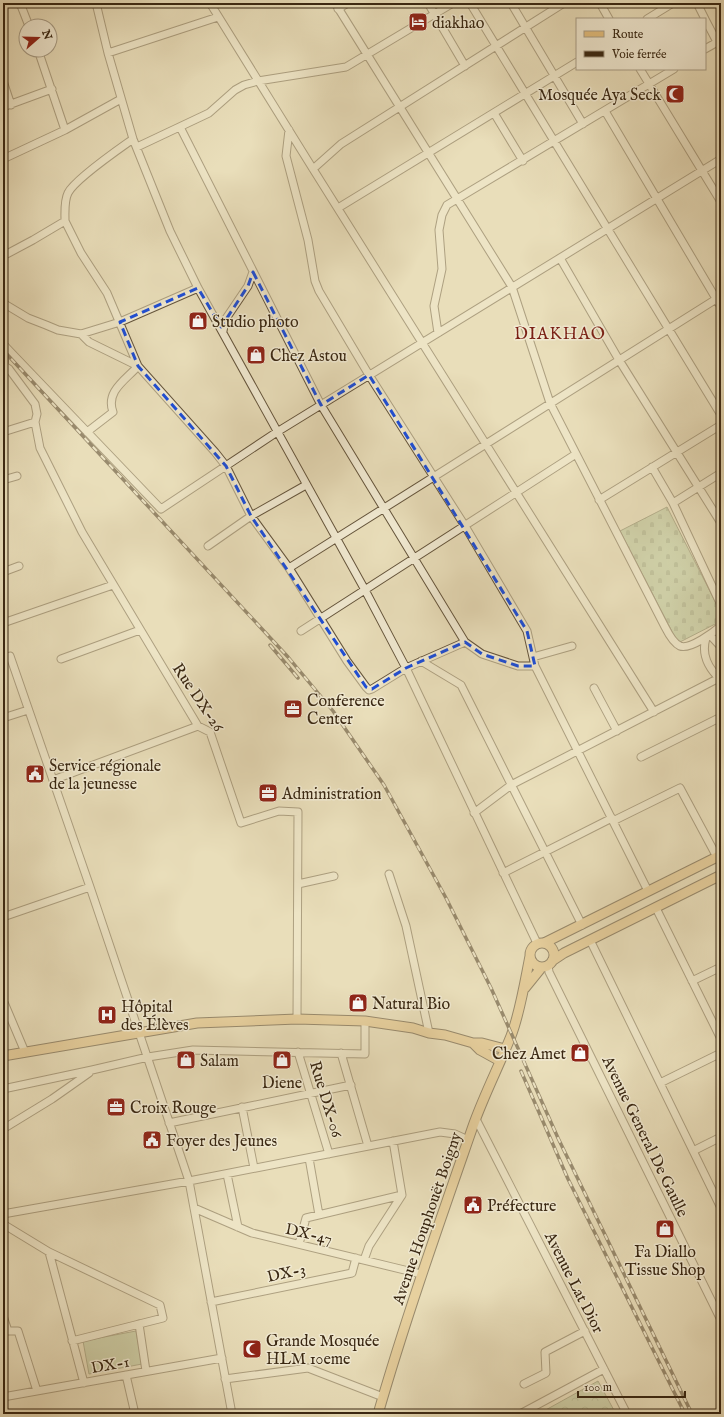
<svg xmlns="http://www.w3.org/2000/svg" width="724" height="1417" viewBox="0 0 724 1417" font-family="'IM FELL English',serif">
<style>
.forest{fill:url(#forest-crowns);stroke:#757453}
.cemetery{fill:url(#cemetery-stones);stroke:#757453}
.pitch{fill:#b1c294;stroke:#757453}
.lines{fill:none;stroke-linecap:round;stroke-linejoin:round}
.minor-casing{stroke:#65553c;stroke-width:9}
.major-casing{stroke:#392712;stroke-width:11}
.minor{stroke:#f1ead2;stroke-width:7}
.major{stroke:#e4bf7d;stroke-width:9}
.rail-casing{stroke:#392712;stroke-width:3.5}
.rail{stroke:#f1ead2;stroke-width:2;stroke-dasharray:6;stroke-linecap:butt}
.marked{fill:none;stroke:#1d4ed8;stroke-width:3;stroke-dasharray:8 5;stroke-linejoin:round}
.labels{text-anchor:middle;stroke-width:3;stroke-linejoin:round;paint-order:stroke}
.poi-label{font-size:16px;fill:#392712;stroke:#f1ead2;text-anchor:start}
.street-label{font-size:16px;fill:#392712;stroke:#f1ead2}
.neighbourhood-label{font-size:17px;letter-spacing:1px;fill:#7a1f14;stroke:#f1ead2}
</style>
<defs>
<pattern id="forest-crowns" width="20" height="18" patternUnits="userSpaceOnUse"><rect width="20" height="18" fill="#b1c294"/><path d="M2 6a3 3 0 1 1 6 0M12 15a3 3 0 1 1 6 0" fill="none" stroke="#919e77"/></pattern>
<pattern id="cemetery-stones" width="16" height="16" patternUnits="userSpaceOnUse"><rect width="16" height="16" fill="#b1c294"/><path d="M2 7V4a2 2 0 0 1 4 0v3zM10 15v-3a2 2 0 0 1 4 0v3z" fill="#919e77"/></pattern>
</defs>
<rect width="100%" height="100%" fill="#e9deba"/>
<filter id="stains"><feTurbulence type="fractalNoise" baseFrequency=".005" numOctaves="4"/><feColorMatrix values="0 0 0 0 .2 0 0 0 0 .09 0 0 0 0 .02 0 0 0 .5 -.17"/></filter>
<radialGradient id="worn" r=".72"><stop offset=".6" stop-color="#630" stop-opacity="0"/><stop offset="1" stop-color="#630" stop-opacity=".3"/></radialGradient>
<path class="forest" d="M598 1381 616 1414H543L542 1412Z"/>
<path class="cemetery" d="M667 507 721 613V621L678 643 620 531Z"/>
<path class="pitch" d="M136 1331 142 1364 89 1374 83 1341Z"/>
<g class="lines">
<defs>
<path id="minor" d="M20 3 29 26
M96 3 108 53 133 139 170 231 198 288 365 590 406 668 537 943
M210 3 313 169 654 712
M335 3 512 287 550 403 665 627C668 633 673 643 680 646 690 650 714 632 721 626
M428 3 465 66
M470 3 721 415
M511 3 583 124
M600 3 609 19
M697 3 705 19
M338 9 348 3
M647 19 673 3
M705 19 717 42
M705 49 721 40
M38 50 65 130
M108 53 218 17
M640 69 721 202
M3 81 11 105
M3 107 52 89
M605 111 721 307
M494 113 523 161
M180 127 321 405 465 642 482 654 518 666H535
M289 130 286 156 308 240 315 281 319 291 369 375 465 526 527 631 535 666 648 891
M137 147 209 113 235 90 244 85 258 81 346 67 453 3
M3 159 65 130 121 99
M313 169 341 144 564 3
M338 208 577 62
M65 221 81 253 107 293 138 366 215 452 226 466 251 516 289 568 347 661 366 687 369 690 372 689 406 668 465 642
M3 256 33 240 65 221C65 212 64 201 68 193 75 179 119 149 133 139
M560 258 619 360 721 523
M3 303 28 318 46 325 58 330 81 334 120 322 198 288
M223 331 225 320 248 286 253 272
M438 333 434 306 442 269 439 230 442 215 447 205 674 69
M81 334 89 342 138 366
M3 344 161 509 277 432 721 159
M3 365 9 369 35 404 37 414 35 422 40 448 82 532 198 726 210 732 241 823 279 811 298 812 297 1019
M4 365 6 347
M3 432 35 422
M87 432 113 412C105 391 127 379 138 366
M652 467 673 503 721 473
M3 480 17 476
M599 500 721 425
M673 503 721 605
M208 546 251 516 306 485
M289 568 721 296
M3 572 19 566
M3 623 113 585
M301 631 576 454
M710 635 721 647
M706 638C701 655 708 668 721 680
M533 657 572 646
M3 658 10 656 90 887 189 1181 232 1414
M61 659 140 630
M421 661 461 685 582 925
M594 688 617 731
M3 718 28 710
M641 757 721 717
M53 780 198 726
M474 813 511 785 719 678
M613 821 680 788 717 857
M503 873 612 818
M389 874 406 926 429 1033
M298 884 334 876
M656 908 721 1039
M3 917 90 887
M590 940 721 1208
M548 965 549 972 721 1320
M692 981 721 967
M3 1000 25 1052
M298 1052 329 1154
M341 1053 368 1146
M660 1083 721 1053
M3 1089 92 1070 148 1057 193 1050 365 1054V1021
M242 1107 254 1168
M476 1119 627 1414
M169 1123 351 1085
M3 1129 52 1099 89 1073
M693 1151 721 1137
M309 1158 319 1215
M227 1174 238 1227
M194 1208 252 1233 421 1274
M3 1214 189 1181 440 1132 455 1134 468 1140
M3 1224 49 1252 160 1305 163 1318 72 1341
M299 1244 306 1218 402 1195
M49 1252 84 1383
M364 1260 369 1246 402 1195 393 1141
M211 1302 352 1273 356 1258
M3 1316 8 1331H18L37 1391
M139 1324 146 1371
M126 1375 135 1414
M225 1379 308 1368 383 1397
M524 1384 546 1373 545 1352 585 1331
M3 1397 222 1358
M520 1414 604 1369"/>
<path id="major" d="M544 943 721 855
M530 955a12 12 0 1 1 24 0a12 12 0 1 1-24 0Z
M552 961 564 953 721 875
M525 988 542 967
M473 1043 480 1050 500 1061
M3 1056 197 1023 297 1019 365 1021 413 1028 429 1033 445 1035 473 1043H482L505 1049
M378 1414C406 1317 440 1221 473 1126 484 1095 499 1066 511 1036 520 1013 525 981 530 956"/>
</defs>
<use href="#minor" class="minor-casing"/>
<use href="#major" class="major-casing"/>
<use href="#minor" class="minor"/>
<use href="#major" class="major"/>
<defs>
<path id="rail" d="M3 350 288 657 333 711 384 785 446 898 491 988 558 1138 692 1414
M270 645 298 678
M521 1071 568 1179 685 1414"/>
</defs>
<use href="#rail" class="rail-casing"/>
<use href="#rail" class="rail"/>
</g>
<path d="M0 0H724V1417H0ZM253 272 321 405 369 375 527 631 535 666H518L482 654 465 642 406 668 372 689 366 687 251 516 226 466 138 366 120 322 198 288 221 327 248 286Z" fill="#e9deba" fill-opacity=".55" fill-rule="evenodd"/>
<path class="marked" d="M253 272 321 405 369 375 527 631 535 666H518L482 654 465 642 406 668 372 689 366 687 251 516 226 466 138 366 120 322 198 288 221 327 248 286Z"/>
<defs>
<symbol id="hotel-square" viewBox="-11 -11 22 22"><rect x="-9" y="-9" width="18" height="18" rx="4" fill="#8f2418" stroke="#f1ead2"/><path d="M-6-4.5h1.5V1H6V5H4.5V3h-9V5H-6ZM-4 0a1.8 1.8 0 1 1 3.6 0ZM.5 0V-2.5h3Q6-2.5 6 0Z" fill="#fff"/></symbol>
<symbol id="mosque-square" viewBox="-11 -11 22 22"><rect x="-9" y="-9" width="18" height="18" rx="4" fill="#8f2418" stroke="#f1ead2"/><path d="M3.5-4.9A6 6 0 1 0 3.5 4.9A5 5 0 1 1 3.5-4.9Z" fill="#fff"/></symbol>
<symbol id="shop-square" viewBox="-11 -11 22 22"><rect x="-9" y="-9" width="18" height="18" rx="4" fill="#8f2418" stroke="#f1ead2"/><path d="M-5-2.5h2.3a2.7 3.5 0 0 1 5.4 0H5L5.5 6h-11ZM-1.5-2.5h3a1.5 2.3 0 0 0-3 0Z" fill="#fff"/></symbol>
<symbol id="office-square" viewBox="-11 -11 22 22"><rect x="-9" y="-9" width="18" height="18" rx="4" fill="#8f2418" stroke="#f1ead2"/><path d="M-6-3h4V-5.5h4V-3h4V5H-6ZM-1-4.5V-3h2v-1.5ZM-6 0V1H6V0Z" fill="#fff"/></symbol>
<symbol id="civic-square" viewBox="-11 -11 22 22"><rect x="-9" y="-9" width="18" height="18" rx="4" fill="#8f2418" stroke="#f1ead2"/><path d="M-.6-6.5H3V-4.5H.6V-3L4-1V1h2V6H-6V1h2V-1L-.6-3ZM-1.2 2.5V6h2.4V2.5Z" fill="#fff"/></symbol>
<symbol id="hospital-square" viewBox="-11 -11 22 22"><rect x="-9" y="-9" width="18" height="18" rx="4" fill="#8f2418" stroke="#f1ead2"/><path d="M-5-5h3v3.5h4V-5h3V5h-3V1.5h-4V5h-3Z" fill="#fff"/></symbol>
</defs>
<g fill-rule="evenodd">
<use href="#hotel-square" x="407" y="11" width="22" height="22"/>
<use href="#mosque-square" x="664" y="83" width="22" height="22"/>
<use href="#shop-square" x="187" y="310" width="22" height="22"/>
<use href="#shop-square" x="245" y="344" width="22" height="22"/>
<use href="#office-square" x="282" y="698" width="22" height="22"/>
<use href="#civic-square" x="24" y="763" width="22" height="22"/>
<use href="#office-square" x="257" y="782" width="22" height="22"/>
<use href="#shop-square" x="347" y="992" width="22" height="22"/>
<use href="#hospital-square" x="96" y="1004" width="22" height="22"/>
<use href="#shop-square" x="569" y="1042" width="22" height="22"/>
<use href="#shop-square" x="175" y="1049" width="22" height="22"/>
<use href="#shop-square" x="271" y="1049" width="22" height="22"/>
<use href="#office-square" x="105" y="1096" width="22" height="22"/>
<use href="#civic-square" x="141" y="1129" width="22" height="22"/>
<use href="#civic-square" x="462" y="1194" width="22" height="22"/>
<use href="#shop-square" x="654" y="1218" width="22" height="22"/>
<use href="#mosque-square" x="241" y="1338" width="22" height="22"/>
</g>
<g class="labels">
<g class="poi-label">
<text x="432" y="28">diakhao</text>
<text x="661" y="100" text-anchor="end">Mosquée Aya Seck</text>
<text x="212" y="327">Studio photo</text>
<text x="270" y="361">Chez Astou</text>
<text x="307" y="706">Conference<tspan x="307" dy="18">Center</tspan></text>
<text x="49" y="771">Service régionale<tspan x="49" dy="18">de la jeunesse</tspan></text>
<text x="282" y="799">Administration</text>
<text x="372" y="1009">Natural Bio</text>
<text x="121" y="1012">Hôpital<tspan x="121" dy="18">des Élèves</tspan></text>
<text x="566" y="1059" text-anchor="end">Chez Amet</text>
<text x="200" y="1066">Salam</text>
<text x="282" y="1088" text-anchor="middle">Diene</text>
<text x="130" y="1113">Croix Rouge</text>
<text x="166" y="1146">Foyer des Jeunes</text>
<text x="487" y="1211">Préfecture</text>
<text x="665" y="1257" text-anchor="middle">Fa Diallo<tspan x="665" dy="18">Tissue Shop</tspan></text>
<text x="266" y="1346">Grande Mosquée<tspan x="266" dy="18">HLM 10eme</tspan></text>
</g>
<g class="street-label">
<text transform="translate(199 697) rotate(56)" y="6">Rue DX-26</text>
<text transform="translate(327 1099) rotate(73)" y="6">Rue DX-06</text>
<text transform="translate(646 1136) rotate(64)" y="6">Avenue General De Gaulle</text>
<text transform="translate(426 1218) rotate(-71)" y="6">Avenue Houphouët Boigny</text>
<text transform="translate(309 1233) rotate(13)" y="6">DX-47</text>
<text transform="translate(286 1272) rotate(-12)" y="6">DX-3</text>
<text transform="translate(575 1282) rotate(63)" y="6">Avenue Lat Dior</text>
<text transform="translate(110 1364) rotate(-10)" y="6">DX-1</text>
</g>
<g class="neighbourhood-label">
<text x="560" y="339">DIAKHAO</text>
</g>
</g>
<rect width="724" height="1417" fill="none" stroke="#e9deba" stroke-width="16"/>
<rect x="4" y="4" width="716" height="1409" fill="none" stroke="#392712" stroke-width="2"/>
<rect x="8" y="8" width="708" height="1401" fill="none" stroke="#392712"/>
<rect x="576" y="18" width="130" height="52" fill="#f1ead2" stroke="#a79c85"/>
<rect x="584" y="31" width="20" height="6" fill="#e4bf7d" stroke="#a79c85"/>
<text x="612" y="38" font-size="12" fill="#392712">Route</text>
<rect x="584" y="51" width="20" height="6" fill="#392712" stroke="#a79c85"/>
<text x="612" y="58" font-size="12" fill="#392712">Voie ferrée</text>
<g transform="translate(38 38) rotate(70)"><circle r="19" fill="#f1ead2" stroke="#a79c85"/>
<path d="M0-3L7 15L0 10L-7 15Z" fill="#8f2418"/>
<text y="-6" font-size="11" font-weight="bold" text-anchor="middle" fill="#392712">N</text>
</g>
<path d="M578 1391v6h107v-6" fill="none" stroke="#392712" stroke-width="2"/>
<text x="584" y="1391" font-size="12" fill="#392712" stroke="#f1ead2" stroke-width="3" paint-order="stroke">100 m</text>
<rect width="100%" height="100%" filter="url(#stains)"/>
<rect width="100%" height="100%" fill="url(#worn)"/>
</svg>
